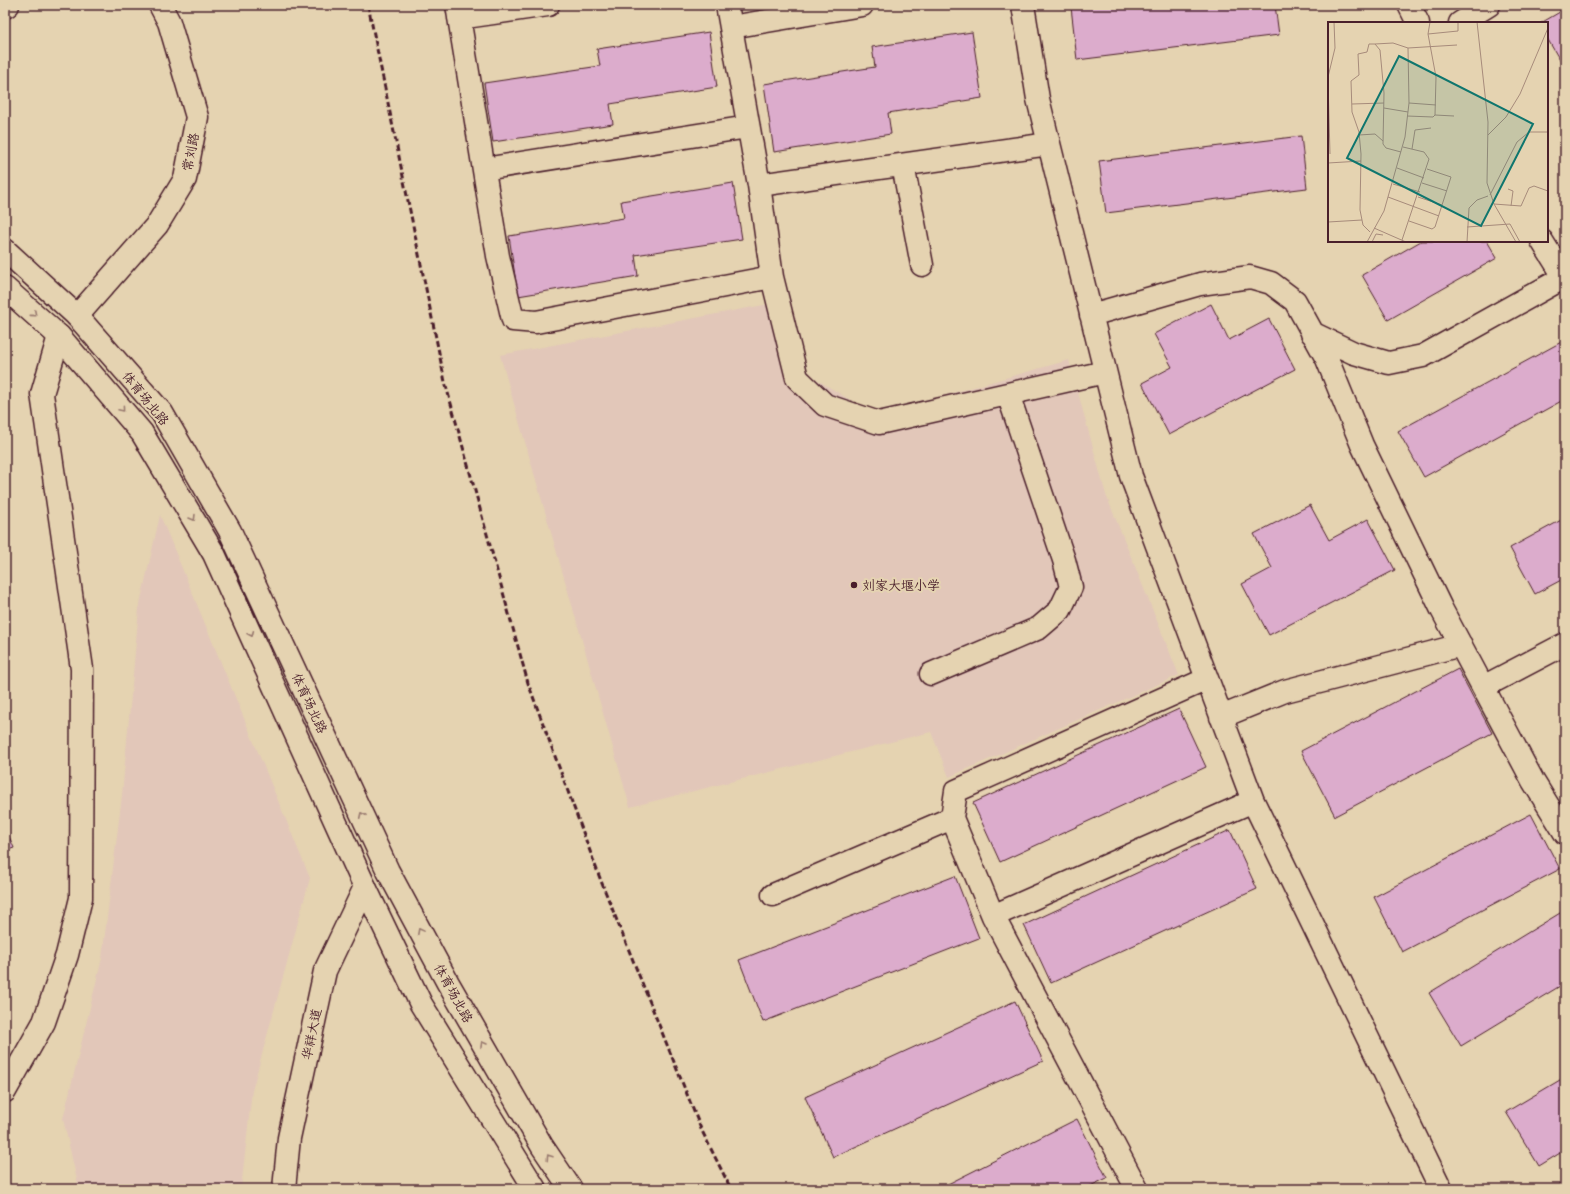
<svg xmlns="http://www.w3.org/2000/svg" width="1570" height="1194" viewBox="0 0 1570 1194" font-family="Dekko,'LXGW WenKai TC',sans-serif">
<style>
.built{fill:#e2c7b9}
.building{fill:#dcaccc;stroke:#4a1f2b}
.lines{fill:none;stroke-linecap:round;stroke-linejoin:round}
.minor-casing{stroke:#4a1f2b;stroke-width:25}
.major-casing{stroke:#4a1f2b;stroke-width:25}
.minor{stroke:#e5d3b1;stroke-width:22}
.major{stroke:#e5d3b1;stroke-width:22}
.rail{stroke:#4a1f2b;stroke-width:3;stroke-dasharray:6 3;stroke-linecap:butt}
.oneway{stroke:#98796e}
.poi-dot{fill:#4a1f2b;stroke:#e5d3b1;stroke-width:1.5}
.labels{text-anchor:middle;stroke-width:4;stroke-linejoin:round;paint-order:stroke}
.street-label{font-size:13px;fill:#4a1f2b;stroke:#e5d3b1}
.poi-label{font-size:13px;fill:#4a1f2b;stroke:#e5d3b1;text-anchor:start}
.inset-road{fill:none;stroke:#a78b7b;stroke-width:1}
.view{fill:#0f766e;fill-opacity:0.15;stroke:#0f766e;stroke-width:2}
.inset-edge{fill:none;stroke:#4a1f2b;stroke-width:2}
</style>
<rect width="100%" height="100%" fill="#e5d3b1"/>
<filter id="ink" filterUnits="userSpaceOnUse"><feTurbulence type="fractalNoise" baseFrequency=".025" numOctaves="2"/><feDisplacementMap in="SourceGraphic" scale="8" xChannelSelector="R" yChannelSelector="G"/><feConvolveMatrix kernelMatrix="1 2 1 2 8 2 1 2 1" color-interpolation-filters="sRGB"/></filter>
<g filter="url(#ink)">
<path class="built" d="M785 301 801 370 875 415 1069 360 1106 495 1179 675 949 777 931 732 630 807 500 355Z
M160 515 310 878 252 1091 241 1189H79L63 1119 102 958 122 795 139 608Z"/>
<path class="building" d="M1090 5H1275L1279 35 1077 60 1071 7Z
M1565 9V69L1547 38V23H1541Z
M709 32 717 87 610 104 613 124 493 142 484 83 600 66 597 49Z
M972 32 982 98 888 113 891 134 774 152 764 84 875 67 872 47Z
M1301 136 1307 188 1106 213 1099 161Z
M733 183 742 239 635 255 638 276 518 296 509 236 624 218 621 201Z
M1421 241H1487L1497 258 1388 320 1362 275Z
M1211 304 1229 340 1269 319 1295 369 1169 435 1142 383 1172 367 1154 334Z
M1565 340V399L1424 477 1398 431Z
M1310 505 1329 540 1368 519 1395 570 1269 635 1242 584 1272 568 1254 534Z
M1565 518V578L1535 594 1510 548Z
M1458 669 1492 733 1335 816 1301 751Z
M1179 709 1206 767 1000 862 973 803Z
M1531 814 1560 869 1402 952 1374 897Z
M5 827 14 848 5 851Z
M1230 830 1257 889 1051 983 1024 925Z
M955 876 979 938 763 1022 739 960Z
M1565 910V983L1461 1046 1429 993Z
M5 978 9 989 5 991Z
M1015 1001 1043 1061 833 1157 805 1097Z
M1565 1077V1150L1539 1166 1506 1112Z
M1077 1119 1107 1178 1084 1189H938Z"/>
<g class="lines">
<defs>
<path id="minor" d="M457 5 498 256 513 320 536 322 772 277
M727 5 759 185 772 277 797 378 825 405 879 423 1105 372
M1023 5 1038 99 1131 476 1253 801 1441 1189
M1409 5 1418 23
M5 7 8 5
M459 18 548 5
M1460 23 1489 5
M731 27 862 5
M903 165 922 265
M484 169 748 127
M759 185 1049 144
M1542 241 1565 278
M1091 315 1200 284 1250 277 1271 283 1295 301 1327 359 1362 445 1442 610 1533 781 1565 833
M77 316 157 225 185 179 197 117 169 22 160 5
M1312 333 1354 353 1389 363 1423 356 1565 277
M931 674 1039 628 1060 610 1071 587 1064 560 1008 394
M1483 687 1565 644
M1221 717 1285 691 1461 645
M773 895 952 818
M993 916 1253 801
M5 1091 44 1022 67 955 81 898 82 669 42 394 59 336
M284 1189 289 1138 325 971 365 887
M1137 1189 993 916 952 818 956 791 1207 679"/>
<path id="major" d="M5 250 77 316 162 413 230 531 388 871 448 983 542 1146 571 1189
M5 288 59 336 142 433 214 554 365 887 421 1004 535 1189"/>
</defs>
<use href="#minor" class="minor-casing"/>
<use href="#major" class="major-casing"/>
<use href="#minor" class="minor"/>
<use href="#major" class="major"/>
<path class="rail" d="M368 5 445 382 528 683 601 881 701 1129 731 1189"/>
</g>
<defs><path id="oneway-chevron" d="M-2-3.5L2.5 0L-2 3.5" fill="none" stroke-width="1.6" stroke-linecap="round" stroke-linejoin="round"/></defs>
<g class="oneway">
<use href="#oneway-chevron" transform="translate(34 314) rotate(41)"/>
<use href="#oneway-chevron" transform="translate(122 409) rotate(50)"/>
<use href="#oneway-chevron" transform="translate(193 518) rotate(59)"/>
<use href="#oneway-chevron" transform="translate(251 634) rotate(66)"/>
<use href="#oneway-chevron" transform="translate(362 815) rotate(-115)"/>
<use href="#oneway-chevron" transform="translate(420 931) rotate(-118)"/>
<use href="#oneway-chevron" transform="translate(483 1044) rotate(-120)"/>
<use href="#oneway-chevron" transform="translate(549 1157) rotate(-124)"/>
</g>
</g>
<circle class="poi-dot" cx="854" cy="585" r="4"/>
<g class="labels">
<g class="street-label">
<text transform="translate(190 152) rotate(-79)" y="5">常刘路</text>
<text transform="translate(146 398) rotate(51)" y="5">体育场北路</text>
<text transform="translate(310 703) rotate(65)" y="5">体育场北路</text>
<text transform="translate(454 993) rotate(61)" y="5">体育场北路</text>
<text transform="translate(311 1034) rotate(-78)" y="5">华祥大道</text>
</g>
<g class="poi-label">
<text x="862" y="590">刘家大堰小学</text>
</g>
</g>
<g transform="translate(1328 22)">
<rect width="220" height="220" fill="#e5d3b1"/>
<path class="inset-road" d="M149 0 160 100 159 161 166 182 188 220M100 12 130 9V0M47 22 65 21 80 26 129 23M0 55 7 26 6 0M0 59 2 132M81 81 108 83M24 82 56 81M56 86 80 90M107 93 126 94M79 94 105 95 107 93 108 55 100 12 102 0M31 113 47 112 55 119M160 113 178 95 192 72 220 6M84 127 87 108 103 106M0 141 33 139M69 146 96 156M94 161 119 169M65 162 92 170M180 167 185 169 183 184M162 173 189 120 201 110H220M60 175 111 194M90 175 114 183M166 182 193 184 201 166 206 164 220 169M81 199 104 207 107 205 123 155 99 147M0 200 34 198M139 205 182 202 192 220M46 206 78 220M42 210 35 203 32 188 33 132 31 110 24 90 23 59 31 53 30 32 39 30 41 22H47L52 28 56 71 55 122 58 126 73 130M74 218 101 137 96 130 75 125M39 220 56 189 77 115 81 81 80 26M44 220 48 212 55 213M139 220 141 186 149 178 160 174"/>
<path class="view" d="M71 34 205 102 153 204 19 136Z"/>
<rect width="220" height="220" class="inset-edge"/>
</g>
<rect width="1570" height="1194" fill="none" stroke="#e5d3b1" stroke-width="20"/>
<rect x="10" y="10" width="1550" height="1174" fill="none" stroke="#4a1f2b" stroke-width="1.5" filter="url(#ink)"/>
</svg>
